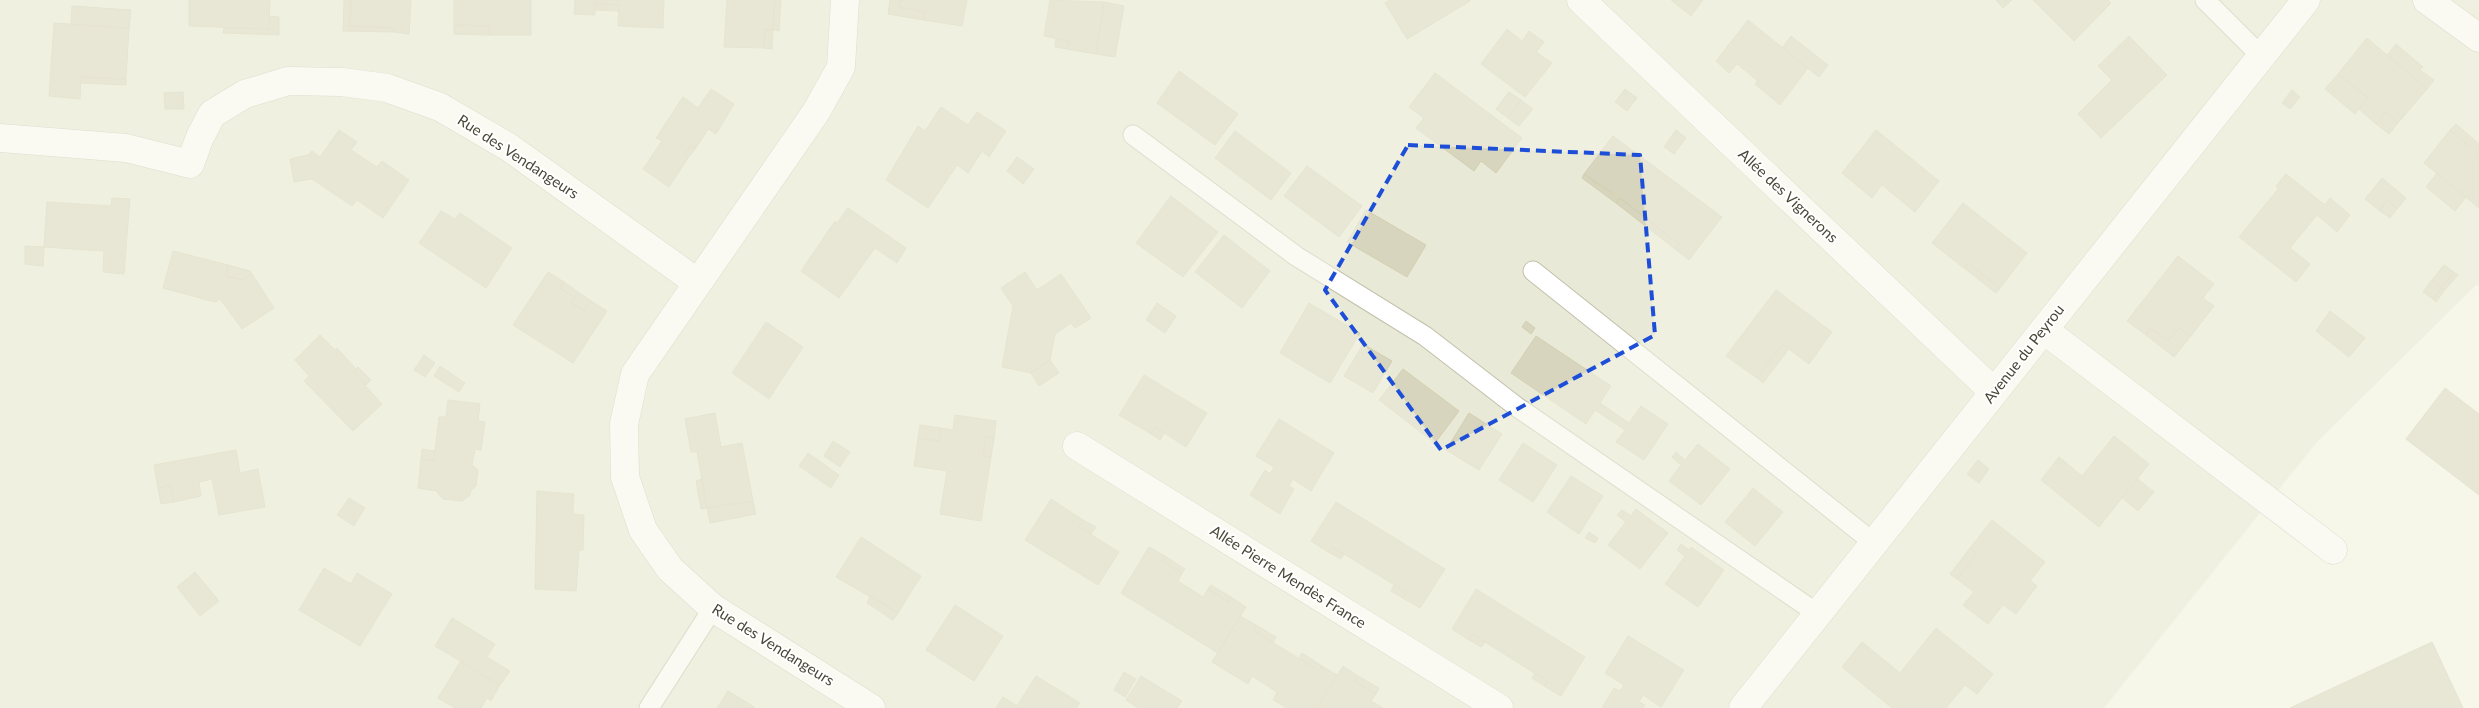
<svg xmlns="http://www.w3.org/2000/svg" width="2479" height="708" viewBox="0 0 2479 708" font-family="Lato,sans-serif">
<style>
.residential{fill:#e9e9d7}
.building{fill:#d8d5be;stroke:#d3cfb0}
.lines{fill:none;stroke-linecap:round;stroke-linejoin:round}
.service-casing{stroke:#c1c0ab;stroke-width:21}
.minor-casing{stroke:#c1c0ab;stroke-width:29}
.service{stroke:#fff;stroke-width:19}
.minor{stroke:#fff;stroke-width:28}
.marked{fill:none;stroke:#1d4ed8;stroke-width:4;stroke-dasharray:10 6;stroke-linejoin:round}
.labels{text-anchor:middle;stroke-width:4;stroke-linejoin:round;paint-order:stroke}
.street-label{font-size:15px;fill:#4a4737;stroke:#fff}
</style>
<rect width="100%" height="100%" fill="#f5f5e9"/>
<path class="residential" d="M0 0H2479V286L2476 285 2316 443 2104 708H0Z"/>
<path class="building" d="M189 0H270L269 29 189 26Z
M344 0H351L350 26 394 28V32L343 31Z
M351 0H411L409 34 394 32V28L350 26Z
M454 0H531V35H489V26L454 25Z
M575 0H664L663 28 618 26 619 5 595 3V15L574 14Z
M727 0H775L773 30 765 29 764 48 724 47Z
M775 0H781L779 31 773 30Z
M890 0H900L899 7 924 12 923 20 888 14Z
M900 0H967L962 26 923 20 924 12 899 7Z
M1050 0 1104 2 1096 54 1067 49 1069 41 1044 36Z
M1390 0H1470V1L1407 39 1385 3Z
M1671 0H1703L1691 16Z
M1996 0H2012L2003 8Z
M2033 0H2108L2111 3 2074 41Z
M1104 2 1124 6 1115 57 1096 54Z
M595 3 619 5V11L595 10Z
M72 6 131 10 129 28 71 25Z
M269 16 279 17V35L223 33 224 28 269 29Z
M1748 20 1808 68 1780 105 1755 84 1758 81 1737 64 1729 73 1716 61Z
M54 23 129 28 126 79 81 77 80 99 49 96Z
M454 25 489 26V35L454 34Z
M765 29 773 30 772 49 764 48Z
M1507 29 1522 41 1529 31 1544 42 1536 52 1552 63 1525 97 1481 64Z
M1791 36 1828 65 1819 77 1782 48Z
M2129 36 2167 75 2101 138 2078 114 2112 80 2098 66Z
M2367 38 2427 89 2398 123 2385 112 2376 124 2359 109 2368 98 2338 74Z
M1056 39 1069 41 1067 49 1055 47Z
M2396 44 2423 67 2420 70 2434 80 2427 89 2387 55Z
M1179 71 1238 114 1215 145 1157 103Z
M1435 73 1522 138 1496 173 1481 161 1474 171 1416 128 1424 118 1409 107Z
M2338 74 2368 98 2355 114 2325 89Z
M81 77 126 79V85L81 83Z
M711 89 734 104 716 134 708 129 696 148 691 145 684 155 688 158 669 187 643 169 662 141 656 138 683 97 698 108Z
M1625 89 1637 98 1627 111 1615 102Z
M2292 90 2300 97 2290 109 2282 103Z
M183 92 184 109H165L164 93Z
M1509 92 1521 100 1508 118 1496 109Z
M1521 100 1533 109 1519 126 1508 118Z
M941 107 968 125 977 112 1006 131 989 157 982 151 968 173 957 165 928 208 886 180 918 126 925 131Z
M2385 112 2398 123 2389 134 2376 124Z
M2456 124 2479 144V154L2450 130Z
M339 130 357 142 351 150 377 167 382 161 409 180 383 218 357 200 352 206 312 179 294 182 290 159 308 155 312 151 320 157Z
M1676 130 1686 138 1674 154 1664 147Z
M1876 130 1939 181 1915 212 1882 185 1872 198 1842 173Z
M2450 130 2479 154V208L2424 163Z
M1235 131 1291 173 1271 200 1215 158Z
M1613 136 1722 217 1689 260 1675 249 1679 244 1620 198 1584 174Z
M691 145 696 148 688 158 684 155Z
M1017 157 1034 169 1023 184 1007 171Z
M1307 166 1362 206 1339 237 1284 196Z
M2437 173 2466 197 2455 211 2426 187Z
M1584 174 1619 199 1616 203 1582 178Z
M2286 174 2325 205 2330 198 2350 215 2337 232 2317 215 2290 248 2310 264 2296 282 2239 237 2278 189 2276 186Z
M2382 178 2406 198 2397 209 2387 200 2380 211 2365 199Z
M1171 196 1218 232 1183 277 1136 243Z
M112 198 130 199 124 274 103 272 104 251 44 247 47 202 111 206Z
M1620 198 1679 244 1675 249 1616 203Z
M2387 200 2397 209 2390 218 2380 211Z
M1963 203 2027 253 2000 288 1968 263 1964 268 1932 243Z
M848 208 906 248 897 263 875 248 839 298 801 271 835 221 837 223Z
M1366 210 1426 245 1407 277 1347 242Z
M441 211 455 219 460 213 512 248 486 288 419 243Z
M1224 235 1270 271 1242 308 1195 272Z
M25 246 44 247 43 266 25 264Z
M173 251 228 265 226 276 243 280 252 274 274 308 242 329 220 299 215 302 163 288Z
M2178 256 2214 284 2203 298 2214 306 2191 336 2179 328 2168 341 2150 328 2146 335 2127 321Z
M1968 263 2000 288 1996 293 1964 268Z
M228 265 250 271 252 274 243 280 226 276Z
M2444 265 2454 272 2442 288 2432 280Z
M548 272 564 282 560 288 575 298 571 303 584 311 591 301 607 311 573 363 513 325Z
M1025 272 1037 290 1061 274 1091 318 1075 328 1071 323 1055 334 1050 360 1031 373 1002 367 1013 306 1001 288Z
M2454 272 2458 275 2445 290 2442 288Z
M2432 280 2442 288 2433 299 2423 292Z
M564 282 591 301 584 311 571 303 575 298 560 288Z
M2442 288 2445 290 2436 302 2433 299Z
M1776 290 1832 332 1809 364 1782 344 1757 378 1726 356Z
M1157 303 1176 316 1165 333 1146 320Z
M1309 303 1360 333 1330 383 1280 353Z
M2330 311 2365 338 2349 357 2316 331Z
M1526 321 1535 328 1531 334 1522 327Z
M766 322 803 347 769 399 732 373Z
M2150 328 2168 341 2179 328 2191 336 2174 357 2146 335Z
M320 335 335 350 337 348 356 369 353 372 382 404 353 431 304 381 309 376 295 360Z
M1536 336 1611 386 1600 403 1629 423 1641 406 1668 424 1644 460 1616 442 1625 430 1595 410 1586 424 1511 373Z
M1363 344 1392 361 1373 393 1344 376Z
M1782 344 1789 349 1763 383 1757 378Z
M424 355 435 363 425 377 414 370Z
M1050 360 1059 373 1039 386 1031 373Z
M440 366 465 383 459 392 434 376Z
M358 367 371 380 366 385 353 372Z
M1403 369 1459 411 1435 443 1379 400Z
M1144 375 1207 413 1186 447 1155 427 1151 434 1119 415Z
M2445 388 2479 414V495L2406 439Z
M448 400 480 404 478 421 485 422 481 450 475 449 472 465 478 470 476 486 471 490 470 495 462 501 443 499 436 491 418 488 421 459 434 461 439 417H446Z
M715 413 721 447 742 443 753 501 707 508 697 452H691L685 419Z
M1469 413 1502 434 1479 470 1446 450Z
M955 415 996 421 994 438 986 436 983 456 991 457 981 521 940 514 947 471 914 466 918 438 939 441 941 428 953 430Z
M1279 419 1334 453 1311 491 1293 479 1289 486 1294 489 1280 514 1250 495 1265 470 1270 474 1274 467 1256 456Z
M920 425 941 428 939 441 918 438Z
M1155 427 1164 433 1160 440 1151 434Z
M986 436 994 438 991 457 983 456Z
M2114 436 2149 464 2099 527 2041 480 2059 457 2082 476Z
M833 441 850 452 840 467 824 456Z
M1523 443 1557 465 1533 502 1499 480Z
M1698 444 1730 469 1701 505 1669 481 1681 465 1672 457 1676 452 1685 460Z
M422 449 435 451 434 461 421 459Z
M236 450 240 473 258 469 265 507 219 515 212 479 199 482 201 496 174 502 170 485 158 488 154 465Z
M808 453 839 475 831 488 799 466Z
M1978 460 1989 469 1979 483 1967 474Z
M1571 476 1603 496 1579 534 1547 512Z
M702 479 707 508 701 509 696 481Z
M2138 479 2154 492 2138 511 2122 498Z
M170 485 174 502 161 504 158 488Z
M1753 488 1783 512 1755 546 1725 522Z
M537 491 574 494 573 514 584 515 583 550H579L576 591 535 589Z
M349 498 365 508 354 526 337 515Z
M1051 499 1083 520 1079 527 1119 552 1098 585 1025 540Z
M753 501 756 514 710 523 707 508Z
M1336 502 1445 569 1420 608 1403 598 1406 592 1344 554 1332 547 1328 552 1311 541Z
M1636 509 1668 533 1640 569 1608 545 1626 522 1617 515 1622 510 1631 516Z
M1083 520 1096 527 1091 534 1079 527Z
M1992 520 2045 562 2030 581 2037 586 2016 614 2003 605 1988 624 1963 605 1974 592 1957 579 1977 553 1970 548Z
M1589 532 1598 538 1595 543 1585 538Z
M861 537 921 576 898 613 836 577Z
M1681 544 1689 550 1691 547 1724 570 1698 607 1665 584 1685 556 1677 550Z
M1149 547 1165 556 1162 561 1182 573 1178 581 1203 597 1208 589 1228 602 1231 597 1246 607 1218 653 1121 593Z
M1332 547 1344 554 1341 559 1328 552Z
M1970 548 1977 553 1957 579 1950 574Z
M1165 556 1185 569 1182 573 1162 561Z
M324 568 351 584 357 573 392 594 360 646 299 610Z
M195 572 219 601 200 616 177 587Z
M1211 585 1231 597 1228 602 1208 589Z
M1394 585 1406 592 1403 598 1391 591Z
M1476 589 1585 657 1561 696 1544 686 1547 681 1485 642 1473 634 1469 640 1452 629Z
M871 595 898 613 893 620 867 603Z
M955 605 1003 636 974 681 926 650Z
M1240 616 1256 625 1253 630 1319 671 1322 666 1337 675 1317 708H1287L1273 700 1277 692 1252 676 1248 684 1212 662Z
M452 618 495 644 487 657 510 671 500 685 435 646Z
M1256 625 1276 637 1273 643 1253 630Z
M1936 628 1993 674 1977 694 1965 685 1946 708H1892L1842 667 1862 642 1900 673Z
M1473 634 1485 642 1481 647 1469 640Z
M1628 636 1684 670 1661 707 1643 695 1639 702 1645 705 1643 708H1602L1614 688 1620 691 1624 685 1605 673Z
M2432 642 2463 708H2290Z
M1302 653 1322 666 1319 671 1299 658Z
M460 662 500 685 491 701 487 698 481 708H455L438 698Z
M1343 666 1358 676 1355 681 1376 694 1371 701 1383 708H1317Z
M1124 672 1136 679 1125 697 1114 690Z
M1535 673 1547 681 1544 686 1532 678Z
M1036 676 1080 703 1076 708H996L1003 697 1017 706Z
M1141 676 1182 701 1177 708H1138L1126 700Z
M1358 676 1379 688 1376 694 1355 681Z
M728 691 751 705 755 708H717Z"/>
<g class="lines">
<defs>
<path id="service" d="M2205 0 2261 56
M1133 135 1296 256 1425 336 1517 407 1818 614
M1533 271 1874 543
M649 708 713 608"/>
<path id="minor" d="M845 0 841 67 816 112 635 374 624 424 625 477 643 530 670 569 713 608 871 708
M1581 0 1994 392
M2427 0 2479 38
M0 138 126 148 190 164 200 137 212 114 245 94 288 81 342 82 387 88 440 107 510 148 698 283
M2044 330 2333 550
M1077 446 1499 708
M1743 708 2306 0"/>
</defs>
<use href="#service" class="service-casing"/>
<use href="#minor" class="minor-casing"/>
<use href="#service" class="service"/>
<use href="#minor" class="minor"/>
</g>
<path d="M0 0H2479V708H0ZM1408 145 1640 155 1655 335 1441 450 1325 290Z" fill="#f5f5e9" fill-opacity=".55" fill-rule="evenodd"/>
<path class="marked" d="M1408 145 1640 155 1655 335 1441 450 1325 290Z"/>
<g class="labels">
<g class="street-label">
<text transform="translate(518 157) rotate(33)" y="5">Rue des Vendangeurs</text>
<text transform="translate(1788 196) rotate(43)" y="5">Allée des Vignerons</text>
<text transform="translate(2024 354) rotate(-52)" y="5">Avenue du Peyrou</text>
<text transform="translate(1288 577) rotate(32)" y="5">Allée Pierre Mendès France</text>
<text transform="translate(773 645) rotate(32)" y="5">Rue des Vendangeurs</text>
</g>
</g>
</svg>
